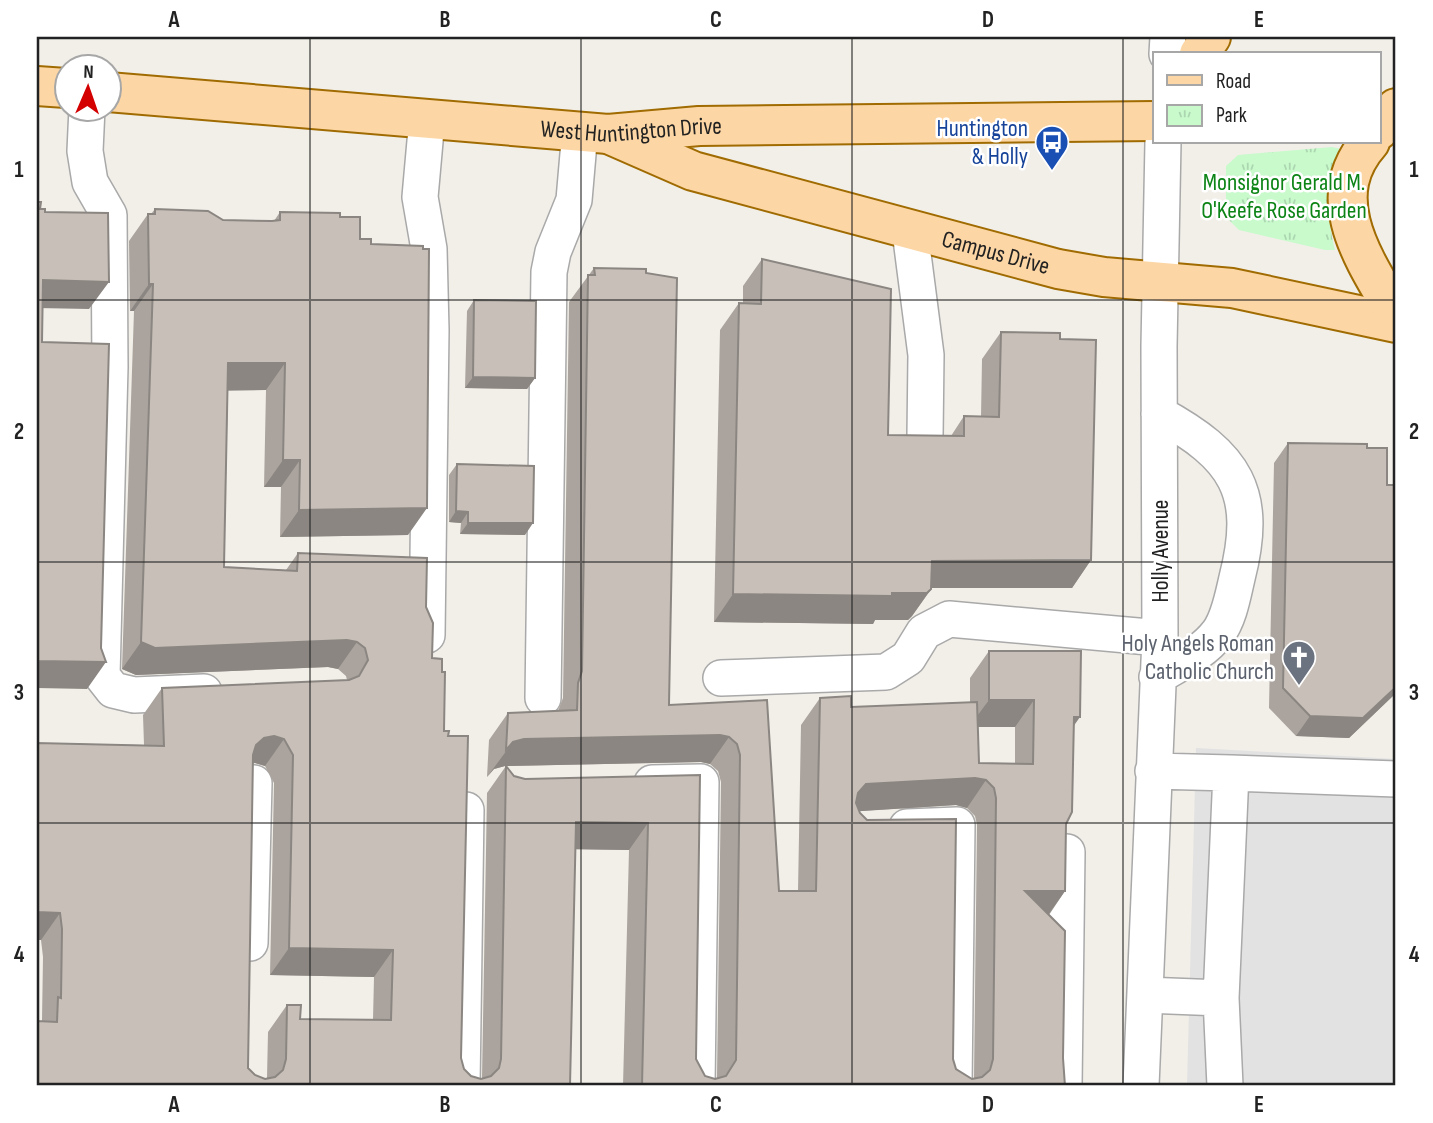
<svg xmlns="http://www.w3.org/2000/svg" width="1433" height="1123" viewBox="0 0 1433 1123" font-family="'Sofia Sans Condensed',sans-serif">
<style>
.park{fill:url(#park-tufts)}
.parking{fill:#e2e2e2}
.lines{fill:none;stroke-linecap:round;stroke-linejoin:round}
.minor-casing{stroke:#a9a9a9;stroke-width:38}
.major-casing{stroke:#a06b00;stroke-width:42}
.minor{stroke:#fff;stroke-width:35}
.major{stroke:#fcd6a4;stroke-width:38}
.wall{fill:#aba49e;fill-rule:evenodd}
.shaded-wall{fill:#8b8681}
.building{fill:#c7bfb8;stroke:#8b8681;stroke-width:2;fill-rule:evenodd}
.grid{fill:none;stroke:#222;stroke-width:2;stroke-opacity:0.55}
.labels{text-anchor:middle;stroke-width:5;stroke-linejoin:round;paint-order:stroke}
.street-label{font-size:24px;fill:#222;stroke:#fff}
.transit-label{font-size:24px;fill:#164399;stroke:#fff;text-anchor:end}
.park-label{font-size:24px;fill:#0c8416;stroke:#fff}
.worship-label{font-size:24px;fill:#5b616d;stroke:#fff;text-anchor:end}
.neatline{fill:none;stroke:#222;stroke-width:2.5}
.grid-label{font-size:23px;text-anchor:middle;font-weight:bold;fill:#222}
</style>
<defs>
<pattern id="park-tufts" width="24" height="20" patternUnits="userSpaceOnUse" patternTransform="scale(1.75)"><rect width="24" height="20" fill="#c8facc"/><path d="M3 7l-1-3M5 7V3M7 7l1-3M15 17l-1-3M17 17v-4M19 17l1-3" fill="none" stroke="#acd6af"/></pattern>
</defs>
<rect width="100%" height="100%" fill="#f2efe9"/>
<path class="park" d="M1332 147 1341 149C1327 188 1325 210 1335 250H1325L1239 230 1226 217V166L1238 155Z"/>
<path class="parking" d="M1196 748 1396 759V1086H1187Z"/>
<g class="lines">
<defs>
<path id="minor" d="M1167 54 1168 37
M87 108 85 151 90 182 109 215 110 367 102 676 113 690 134 695 204 692
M427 119 420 197 429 249 431 330 427 635
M910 231 926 355 925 436
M1157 677C1178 664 1203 653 1218 633 1229 619 1233 595 1237 578 1259 492 1236 456 1159 414
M721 678 886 672 908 658 924 632 949 619 1160 638
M543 698 549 272 553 252 574 200 580 131
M1153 771 1231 773 1221 998 1225 1086
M1231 773 1396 779
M652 783 701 782 697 1086
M907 827 957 825 954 1086
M250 943 254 783
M1145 995 1221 998
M462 1086 466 810
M1064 1086 1067 852
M1141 1086 1160 638 1159 346 1163 142"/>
<g id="major">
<path d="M1199 54 1211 37"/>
<path d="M37 86 66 88"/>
<path id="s1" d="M108 92 608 134 699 126 1155 121"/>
<path d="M1379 130 1396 108"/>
<path id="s2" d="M613 136 693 171 1058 269 1104 277 1232 288 1396 323"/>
<path d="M1370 142C1320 198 1365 261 1396 314"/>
</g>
</defs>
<use href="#minor" class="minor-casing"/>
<use href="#major" class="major-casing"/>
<use href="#minor" class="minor"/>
<use href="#major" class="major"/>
</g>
<path class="wall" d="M155 209 223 220 274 221 280 212 340 217 360 239 371 244 408 535 280 537 281 487H264L266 390H228L224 567 286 570 298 553 426 607 432 658 442 672 461 1058 464 1069 471 1076 482 1079 487 793 506 766 514 776 525 779 700 775 696 1059 705 1076 715 1079 717 1078 721 782 718 771 710 764 701 762 505 766 494 769 487 777 489 740 508 713 558 711 563 698 569 302 594 268 669 705 767 700 779 891H798L801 725 820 698 851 707 970 702V678L989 651 1074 726 1066 824 1065 891 1049 915 1065 1086H623L629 850 575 849 570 1086H37L41 1022 42 1020 43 957 41 940H37V743L144 745 143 715 162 688 347 680 346 676 338 669 328 667 136 675 122 669 134 311H130L129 241 148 214H151ZM978 727H1015V763H979ZM253 763H255L265 766 274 783 270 975 374 977 373 1020 300 1019 287 1005 268 1032 267 1078 265 1079 255 1075 248 1068ZM956 805 967 808 975 816 977 825 974 1078 972 1079 956 1069 859 811Z
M762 259 888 435 951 436 964 416 981 417 982 359 1001 332 1060 339 1091 560 1072 588H932L912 616 908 620H875L873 624 714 622 720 330 739 303H743V286Z
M474 300 535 378 527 389 465 388 467 311Z
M1288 443 1367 448 1387 485H1396V738H1395V694L1349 738 1296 736 1269 708 1274 463Z
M457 464 525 535 460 534 461 523 449 522V475Z"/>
<path class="shaded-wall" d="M43 280 109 282 89 309 37 308Z
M149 284H153L134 311H130Z
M228 363H285L266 390 209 391Z
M473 377 535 378 527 389 465 388Z
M283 460H300L281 487H264Z
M427 508 408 535 280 537 299 510Z
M456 511 468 512 461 523 449 522Z
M468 523H533L525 535 460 534Z
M1091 560 1072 588H913L932 561Z
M931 589 912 616 908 620H875L873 624 714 622 733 594 892 593Z
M347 640 357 642 338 669 328 667 136 675 122 669 141 642Z
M37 661 106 662 87 689 37 688Z
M1396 687 1395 694 1349 738 1296 736 1310 716Z
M989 700H1034L1015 727H969Z
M1074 717H1080L1061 744Z
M720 735 729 737 710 764 701 762 505 766 494 769 487 777 513 742 524 739Z
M274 736 284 739 265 766 255 763 245 765 256 745 264 738Z
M975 778 986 780 967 808 956 805 847 812 858 793 866 784Z
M576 822 648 823 629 850 557 849Z
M1025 891H1065L1046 918Z
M37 912 60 913 41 940H37Z
M289 948 393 950 374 977 270 975Z"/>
<path class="building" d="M37 202H41L40 209H45V212L108 213 109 282 43 280 42 342 109 344 101 648 106 662 37 661Z
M155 209 208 211 223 220 272 221 280 220V212L340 213V217H360V239H371V244L423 246V249H429L427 508 299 510 300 460H283L285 363H228L224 567 297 571 298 553 427 558 426 607 433 623 432 658 442 659V672H445L444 731H449L448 736H468L461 1058 464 1069 471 1076 481 1079 491 1076 499 1068 501 1059 506 766 514 776 525 779 700 775 696 1059 705 1076 715 1079 726 1076 736 1060 740 755 737 744 729 737 720 735 524 739 513 742 506 750 508 713 577 710 578 683 582 671 588 275H595L594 268 646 269V273L677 278 669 705 767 700 779 891H816L820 698 851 696V707L977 702 979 763 1033 764 1034 700H989V651H1081L1080 717H1074L1072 812 1066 824 1065 891H1025L1065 931 1063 1058 1065 1086H642L648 823 576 822 570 1086H37V1021L57 1022 58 997 61 998 62 929 60 913 37 912V743L164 746 162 688 349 680 359 676 368 660 365 648 357 642 347 640 155 648 141 642 153 284H149L148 214H155ZM274 736 284 739 293 755 289 948 393 950 391 1020 300 1019 301 1005H287L286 1059 283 1070 275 1077 265 1079 255 1075 248 1068 253 755 256 745 264 738ZM975 778 986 780 994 788 996 798 993 1059 990 1070 982 1077 972 1079 956 1069 953 1059 956 819 867 820 860 813 856 803 858 793 866 784Z
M762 259 891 289 888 435 964 436V416L999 417 1001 332 1060 333V339L1096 340 1091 560 932 561 931 589 927 593H892V596L733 594 739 303 761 304Z
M474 300 536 301 535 378 473 377Z
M1288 443 1367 444V448H1387V485H1396V687L1363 718 1310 716 1283 688Z
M457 464 534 466 533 523H468V512L456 511Z"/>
<path class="grid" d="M310 37V1086M581 37V1086M852 37V1086M1123 37V1086M37 300H1396M37 562H1396M37 823H1396"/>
<defs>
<symbol id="bus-pin" viewBox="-11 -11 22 30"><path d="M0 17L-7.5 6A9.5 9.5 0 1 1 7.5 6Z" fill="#1a4fb4" stroke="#fff"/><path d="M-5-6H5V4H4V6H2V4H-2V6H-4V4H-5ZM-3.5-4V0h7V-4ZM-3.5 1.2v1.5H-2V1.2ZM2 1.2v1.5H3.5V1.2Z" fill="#fff"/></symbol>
<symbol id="church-pin" viewBox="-11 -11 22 30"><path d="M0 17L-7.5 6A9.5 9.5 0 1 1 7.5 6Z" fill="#6b7280" stroke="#fff"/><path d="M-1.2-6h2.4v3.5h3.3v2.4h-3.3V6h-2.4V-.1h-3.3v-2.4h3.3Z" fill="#fff"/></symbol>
</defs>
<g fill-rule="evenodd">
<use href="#bus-pin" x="1033" y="123" width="38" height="52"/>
<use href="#church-pin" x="1280" y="638" width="38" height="52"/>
</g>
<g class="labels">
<g class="street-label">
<text dy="8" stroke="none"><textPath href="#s1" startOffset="525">West Huntington Drive</textPath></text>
<text dy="8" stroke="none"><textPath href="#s2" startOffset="401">Campus Drive</textPath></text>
<text transform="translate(1160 551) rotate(-90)" y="8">Holly Avenue</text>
</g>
<g class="transit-label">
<text x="1028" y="136">Huntington<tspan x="1028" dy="28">&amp; Holly</tspan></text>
</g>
<g class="park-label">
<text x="1284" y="190">Monsignor Gerald M.<tspan x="1284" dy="28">O'Keefe Rose Garden</tspan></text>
</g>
<g class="worship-label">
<text x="1274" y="651">Holy Angels Roman<tspan x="1274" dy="28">Catholic Church</tspan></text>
</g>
</g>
<rect width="1433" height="1123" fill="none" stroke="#ffffff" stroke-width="77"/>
<rect x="1153" y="52" width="228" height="91" fill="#ffffff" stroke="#a7a7a7" stroke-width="2"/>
<rect x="1167" y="75" width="35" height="10" fill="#fcd6a4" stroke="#a7a7a7" stroke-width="2"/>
<text x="1216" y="88" font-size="21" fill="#222222">Road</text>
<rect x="1167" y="105" width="35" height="21" fill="url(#park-tufts)" stroke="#a7a7a7" stroke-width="2"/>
<text x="1216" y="122" font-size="21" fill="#222222">Park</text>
<g transform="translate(88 88) rotate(2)"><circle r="33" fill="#ffffff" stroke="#a7a7a7" stroke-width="2"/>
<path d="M0-5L12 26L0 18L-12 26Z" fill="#d40000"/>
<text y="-10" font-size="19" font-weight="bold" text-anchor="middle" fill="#222222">N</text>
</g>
<rect x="38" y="38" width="1356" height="1046" class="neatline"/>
<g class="grid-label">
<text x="174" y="27">A</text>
<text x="445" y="27">B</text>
<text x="716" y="27">C</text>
<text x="988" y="27">D</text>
<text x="1259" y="27">E</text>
<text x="19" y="177">1</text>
<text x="1414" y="177">1</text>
<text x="19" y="439">2</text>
<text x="1414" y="439">2</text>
<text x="19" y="700">3</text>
<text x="1414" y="700">3</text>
<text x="19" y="962">4</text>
<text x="1414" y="962">4</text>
<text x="174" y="1112">A</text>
<text x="445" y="1112">B</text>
<text x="716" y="1112">C</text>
<text x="988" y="1112">D</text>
<text x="1259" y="1112">E</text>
</g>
</svg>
